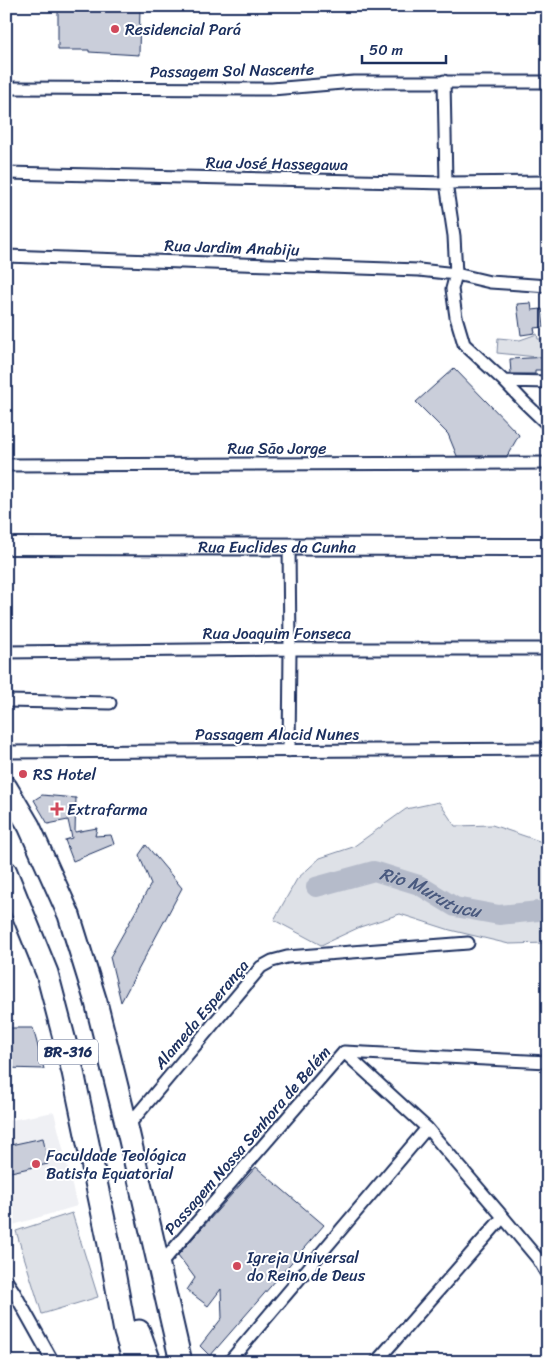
<svg xmlns="http://www.w3.org/2000/svg" width="554" height="1368" viewBox="0 0 554 1368" font-family="Sriracha,sans-serif">
<style>
.built{fill:#eff0f4}
.green{fill:#dee1e7;stroke:#7c88a2}
.lines{fill:none;stroke-linecap:round;stroke-linejoin:round}
.river{stroke:#b5bbca;stroke-width:20}
.building{fill:#caceda;stroke:#1b2f5e}
.street-casing{stroke:#1b2f5e;stroke-width:15}
.secondary-casing{stroke:#1b2f5e;stroke-width:20}
.highway-casing{stroke:#1b2f5e;stroke-width:25}
.street{stroke:#fff;stroke-width:11}
.secondary{stroke:#fff;stroke-width:16}
.highway{stroke:#fff;stroke-width:21}
.poi-dot{fill:#d1495b;stroke:#fff;stroke-width:2}
.labels{text-anchor:middle;stroke-width:4;stroke-linejoin:round;paint-order:stroke}
.shield{fill:#fff;stroke:#5f6d8e;stroke-width:1}
.shield-label{font-size:15px;font-weight:bold;fill:#1b2f5e}
.poi-label{font-size:16px;fill:#1b2f5e;stroke:#fff;text-anchor:start}
.street-label{font-size:16px;fill:#1b2f5e;stroke:#fff}
.water-label{font-size:18px;font-style:italic;fill:#49597e;stroke:#fff}
</style>
<rect width="100%" height="100%" fill="#fff"/>
<filter id="ink" filterUnits="userSpaceOnUse"><feTurbulence type="fractalNoise" baseFrequency=".02" numOctaves="2"/><feDisplacementMap in="SourceGraphic" scale="10" xChannelSelector="R" yChannelSelector="G"/><feConvolveMatrix kernelMatrix="1 2 1 2 8 2 1 2 1" color-interpolation-filters="sRGB"/></filter>
<g filter="url(#ink)">
<path class="built" d="M54 1112 77 1206 6 1227V1121Z"/>
<path class="green" d="M537 334 538 339H548V356L537 357 497 353 498 338 520 340Z
M439 802 455 826 492 825 548 844V943L509 944 450 930 400 914 360 927 321 945 274 920 297 879 320 858 353 847 406 809Z
M72 1213 98 1297 42 1314 16 1231Z"/>
<g class="lines">
<path class="river" id="s1" d="M316 887 374 871 419 885 455 907 499 915 548 910"/>
</g>
<path class="building" d="M58 6H140L139 55 89 52V50H58Z
M531 303 532 310 542 309 544 327 534 328 535 333 521 335 517 304Z
M548 357V370H535V374H511L510 359Z
M454 368 519 435 507 456H457L448 434 416 402Z
M42 795 76 798 75 832 97 828 95 836 111 835 114 844 73 861 65 840 72 838 68 820 48 824 34 800Z
M146 845 182 888 121 1002 110 957 151 884 139 855Z
M6 1028H33L44 1069 6 1068Z
M43 1138 48 1164 6 1173V1146Z
M256 1167 324 1225 210 1356 200 1346 222 1318 221 1289 208 1306 187 1290 195 1278 178 1255Z"/>
<g class="lines">
<defs>
<path id="street" d="M444 81 446 183 454 236 456 274 452 289 456 317 464 344 504 381 524 402 548 425
M6 88 272 89 354 82H548
M6 173 446 183 548 182
M6 256 419 270 456 274 490 282 548 286
M504 381 548 382
M6 465 548 463
M289 546 290 649 289 751
M6 652 290 649H548
M6 701 110 703
M6 752 548 749
M344 1052 427 1128 503 1217 538 1259 548 1276
M344 1052 548 1062
M127 1127 261 967 272 961 287 957 468 943
M159 1266 344 1052
M6 1280 14 1292 53 1362
M229 1362 427 1128
M376 1362 503 1217"/>
<g id="secondary">
<path id="s2" d="M6 546 548 547"/>
</g>
<path id="highway" d="M6 787 29 826 69 915 96 1002 127 1127 181 1362
M6 872 47 973 73 1072 108 1239 125 1332 134 1362
M139 1331 150 1362"/>
</defs>
<use href="#street" class="street-casing"/>
<use href="#secondary" class="secondary-casing"/>
<use href="#highway" class="highway-casing"/>
<use href="#street" class="street"/>
<use href="#secondary" class="secondary"/>
<use href="#highway" class="highway"/>
</g>
</g>
<g class="poi-dot">
<circle cx="115" cy="29" r="5"/>
<circle cx="23" cy="774" r="5"/>
<path d="M54.5 801.5h5v5h5v5h-5v5h-5v-5h-5v-5h5z"/>
<circle cx="36" cy="1164" r="5"/>
<circle cx="237" cy="1266" r="5"/>
</g>
<g class="labels">
<rect class="shield" x="38" y="1039.5" width="60" height="25" rx="4"/>
<g class="shield-label">
<text x="68" y="1057">BR-316</text>
</g>
<g class="poi-label">
<text x="125" y="35">Residencial Pará</text>
<text x="33" y="780">RS Hotel</text>
<text x="67" y="815">Extrafarma</text>
<text x="46" y="1161">Faculdade Teológica<tspan x="46" dy="18">Batista Equatorial</tspan></text>
<text x="247" y="1263">Igreja Universal<tspan x="247" dy="18">do Reino de Deus</tspan></text>
</g>
<g class="street-label">
<text transform="translate(232 70) rotate(-1)" y="6">Passagem Sol Nascente</text>
<text transform="translate(277 163) rotate(1)" y="6">Rua José Hassegawa</text>
<text transform="translate(232 247) rotate(2)" y="6">Rua Jardim Anabiju</text>
<text x="277" y="454">Rua São Jorge</text>
<text dy="6" stroke="none"><textPath href="#s2" startOffset="271">Rua Euclides da Cunha</textPath></text>
<text x="277" y="639">Rua Joaquim Fonseca</text>
<text x="277" y="740">Passagem Alacid Nunes</text>
<text transform="translate(201 1014) rotate(-50)" y="6">Alameda Esperança</text>
<text transform="translate(247 1140) rotate(-49)" y="6">Passagem Nossa Senhora de Belém</text>
</g>
<g class="water-label">
<text dy="6" stroke="none"><textPath href="#s1" startOffset="121">Rio Murutucu</textPath></text>
</g>
</g>
<rect width="554" height="1368" fill="none" stroke="#fff" stroke-width="25"/>
<rect x="12" y="12" width="529" height="1343" fill="none" stroke="#1b2f5e" stroke-width="2" filter="url(#ink)"/>
<path d="M362 55v8h84v-8" fill="none" stroke="#1b2f5e" stroke-width="2.5"/>
<text x="369" y="55" font-size="15" fill="#1b2f5e" stroke="#ffffff" stroke-width="4" paint-order="stroke">50 m</text>
</svg>
